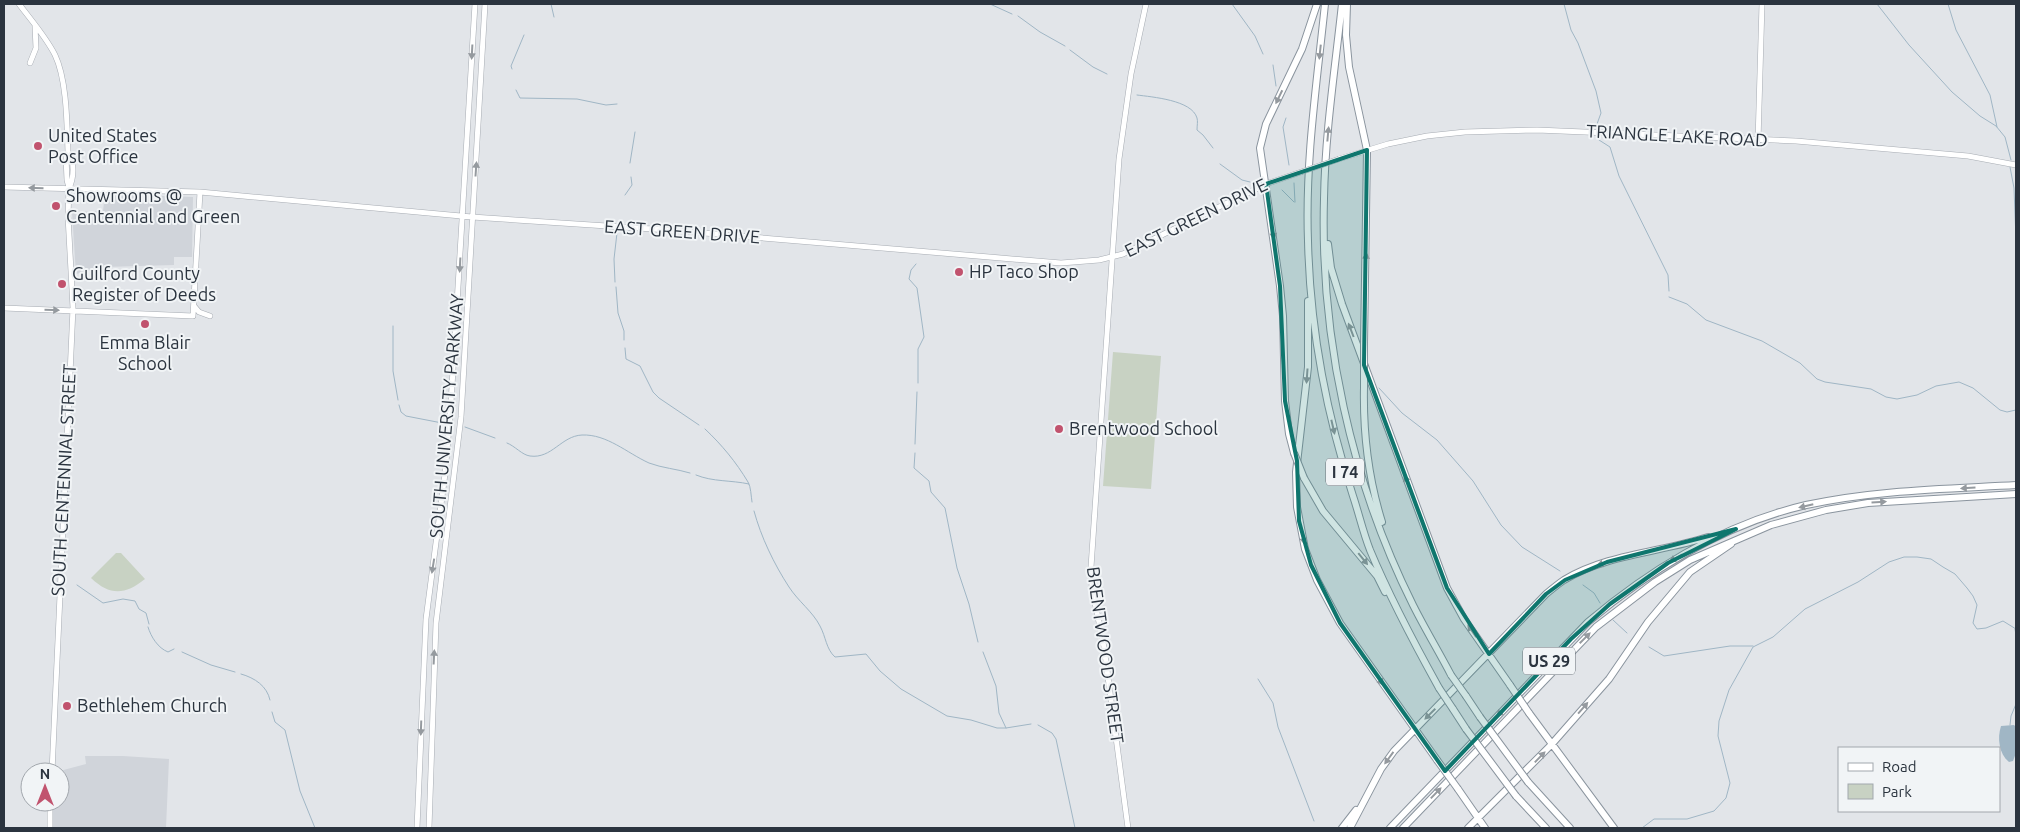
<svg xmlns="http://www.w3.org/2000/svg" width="2020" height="832" viewBox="0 0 2020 832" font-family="Ubuntu,sans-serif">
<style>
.built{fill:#d0d4da}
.green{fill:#c8d2c3}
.water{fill:#a0b6c5}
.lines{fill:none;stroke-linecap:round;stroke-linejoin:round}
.stream{stroke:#a0b6c5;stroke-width:1}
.secondary-casing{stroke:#a7acb3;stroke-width:6}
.highway-casing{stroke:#8a949e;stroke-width:8}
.secondary{stroke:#fff;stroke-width:5}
.highway{stroke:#fff;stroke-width:6}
.secondary-bridge-casing{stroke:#a7acb3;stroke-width:6;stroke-linecap:butt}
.highway-bridge-casing{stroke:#8a949e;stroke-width:8;stroke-linecap:butt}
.secondary-bridge{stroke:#fff;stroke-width:5}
.highway-bridge{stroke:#fff;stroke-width:6}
.oneway{fill:#959a9f}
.marked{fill:#0f766e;fill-opacity:0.2;stroke:#0f766e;stroke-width:4;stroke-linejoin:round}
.poi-dot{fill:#c1536e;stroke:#f1f4f6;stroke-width:2}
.labels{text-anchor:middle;stroke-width:4;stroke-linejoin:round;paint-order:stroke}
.shield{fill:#f1f4f6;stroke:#666e76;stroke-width:1}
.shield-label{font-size:16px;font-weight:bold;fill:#2b343f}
.poi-label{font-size:18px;fill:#2b343f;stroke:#f1f4f6;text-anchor:start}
.street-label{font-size:18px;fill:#2b343f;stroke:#f1f4f6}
</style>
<rect width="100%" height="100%" fill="#e2e5e9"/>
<path class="built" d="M105 194 193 197 192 257H174V265L104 267 76 274 72 212 103 211Z
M85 756H123L169 759 166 828H52L53 802H60V772H56L86 764Z"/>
<path class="green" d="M1113 352 1161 356 1151 489 1103 486Z
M116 553H121L145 579C125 595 110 596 91 578Z"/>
<path class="water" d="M2014 725 2016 727V753L2013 761 2009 762C1999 754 1997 738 2001 726Z"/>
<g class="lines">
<path class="stream" d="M551 4 554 17
M990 4 1012 14
M1232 4 1255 36 1263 54
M1564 4 1571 30 1578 43 1596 91 1601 113 1597 124
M1877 4 1909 45 1952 92 1980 116 1996 126 2005 137 2011 160
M1948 4 1956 30 1990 95 1997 127
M1018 16 1040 32 1065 46
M1070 50 1093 67 1107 74
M1273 65 1276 86
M512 69 511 66 524 35
M516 90 520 98 577 99 606 105 617 104
M1137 95C1152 97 1192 100 1197 118 1198 121 1197 126 1197 130L1203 135 1213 148
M1286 118 1283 127 1289 165
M1599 140 1610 147 1619 176 1668 275 1669 291
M630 163 635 132
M1220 164 1242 180 1250 182
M2010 167 2014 188 2016 239
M1294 183 1295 202
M1282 190 1294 202
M625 195 632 185 631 177
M916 264 911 270 909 279 917 288 924 337 918 349V383
M615 282 614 259 617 233
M616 287 618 313 624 331V340
M1669 297 1687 304 1706 320 1762 341 1800 363 1817 379 1825 382 1871 389 1886 397 1897 399 1917 395 1936 386 1959 382 1973 388 2000 410 2007 412 2016 410
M393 326V371L398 400
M625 348 626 359 640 366 653 392 659 398 699 425
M1379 388 1402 413 1437 440 1473 481 1501 525 1522 547 1560 571
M399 405 401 412 406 416 442 423
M465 427 495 438
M705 429C722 445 736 462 748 482 751 487 751 496 752 502
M507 443C515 446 522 455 530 456 552 459 561 436 582 435 607 434 627 453 649 463 662 468 677 469 690 473
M915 444 917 392
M915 453 914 468 929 481 931 492 945 508 957 568 969 604 978 642
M696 475C713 482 731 480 749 484
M754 511C761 537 774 564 789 587 798 601 813 612 820 626 826 637 826 649 835 657L866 654 880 671 901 689 947 716 971 720 997 728H1006L1031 724
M77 585 103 603 123 599 135 601 139 609 146 613 149 624
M1583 585 1594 593 1600 603
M1613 620 1627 633
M148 627C151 637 158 648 168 652L174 649
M2015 629 2016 635
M1649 647 1664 656 1730 646H1753
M182 652 211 665 235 672
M983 652 996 686 999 713 1006 728
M241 674C255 678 267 686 270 700
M1258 679 1273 703 1278 727 1314 821
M272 712 275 722 285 730 300 791 315 828
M1038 725 1052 733 1056 739 1075 828
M2010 725 2011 716 2016 704
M1642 828 1654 819H1687L1714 811 1726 798 1730 783 1718 736 1719 721 1729 690 1753 647 1773 637 1805 609 1858 582 1889 562 1904 557H1917L1931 559 1943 567 1955 574 1967 588 1973 596 1977 605 1973 623 1977 629 1986 628 2003 621 2016 629"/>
<defs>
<path id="secondary" d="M19 4C31 20 46 37 55 55 67 80 67 125 68 152 75 161 74 178 69 188
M30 63 36 48 35 26
M1758 141 1762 4
M1339 159 1388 144 1427 136 1465 132 1537 130 1796 141 1968 156 2016 165
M4 187 200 192 472 217 668 230 1061 263 1099 260 1123 254 1266 184 1301 172
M194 306 199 312 210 316
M4 308 193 316 200 192
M52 772 73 308 68 216 69 188 67 180 66 157 68 152
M50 828V802
M417 828 426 619 445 474 451 403 475 4
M429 828 436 623 461 417 485 4
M1128 828 1104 647 1092 588 1091 567 1119 159 1131 74 1146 4"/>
<path id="highway" d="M1325 4C1317 82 1305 161 1308 241 1310 328 1326 413 1353 496 1359 514 1363 532 1370 550 1390 598 1414 643 1439 688
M1342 4C1335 69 1325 134 1324 199 1320 338 1351 481 1413 605 1425 629 1439 652 1451 675
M1347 4 1346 35 1349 67 1367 150 1364 344
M1328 244 1331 268 1342 304 1447 588 1464 619 1510 685
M1308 301V367L1296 472 1297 507 1305 549 1317 580 1340 623 1437 760
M1364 387C1363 434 1368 477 1382 522
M1294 453 1289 434 1285 401 1283 316 1280 286 1260 148 1266 124 1302 49 1317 4
M1304 478 1323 511 1377 576 1385 592
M1466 696 1480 717
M1453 709 1466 729
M1529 713 1614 828
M1528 782 1570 828
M1458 789 1485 828
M1516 796 1546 828
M1342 828 1356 810
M1350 828 1381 769 1394 751 1546 594C1552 589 1558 584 1564 580 1607 554 1662 552 1708 537
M1390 828 1588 622C1651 569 1724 524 1806 505 1875 490 1946 489 2016 485
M1403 828 1596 627 1655 582 1690 560 1771 525 1826 510 1868 503 2016 494
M1468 828 1551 745 1609 679 1648 622 1690 572 1731 544"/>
</defs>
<use href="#secondary" class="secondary-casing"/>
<use href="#highway" class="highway-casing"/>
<use href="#secondary" class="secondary"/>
<use href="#highway" class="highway"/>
<defs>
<path id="secondary-bridge" d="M1301 172 1339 159"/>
<path id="highway-bridge" d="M1364 387V344
M1294 453 1304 478
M1451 675 1466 696
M1510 685 1529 713
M1439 688 1453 709
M1480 717 1528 782
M1466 729 1516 796
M1437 760 1458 789"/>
</defs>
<use href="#secondary-bridge" class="secondary-bridge-casing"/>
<use href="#highway-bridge" class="highway-bridge-casing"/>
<use href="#secondary-bridge" class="secondary-bridge"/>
<use href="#highway-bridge" class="highway-bridge"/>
</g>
<defs><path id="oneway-solid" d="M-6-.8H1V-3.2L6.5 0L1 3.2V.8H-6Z" transform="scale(1.25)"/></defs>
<g class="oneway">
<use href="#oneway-solid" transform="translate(472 52) rotate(93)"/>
<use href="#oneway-solid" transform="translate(1320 52) rotate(96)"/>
<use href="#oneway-solid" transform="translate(1279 97) rotate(116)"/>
<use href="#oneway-solid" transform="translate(1328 134) rotate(-85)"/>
<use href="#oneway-solid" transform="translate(476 169) rotate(-86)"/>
<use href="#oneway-solid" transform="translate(36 188) rotate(-179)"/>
<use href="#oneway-solid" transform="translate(1273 232) rotate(82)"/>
<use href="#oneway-solid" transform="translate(1366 260) rotate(-87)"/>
<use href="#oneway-solid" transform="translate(460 265) rotate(93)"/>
<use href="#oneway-solid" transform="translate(52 310) rotate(2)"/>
<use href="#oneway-solid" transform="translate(1351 330) rotate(-111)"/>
<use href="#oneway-solid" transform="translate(1307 376) rotate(94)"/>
<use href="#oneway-solid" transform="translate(1333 427) rotate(77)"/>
<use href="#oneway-solid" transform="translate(1407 482) rotate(-111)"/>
<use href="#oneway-solid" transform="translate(1968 488) rotate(177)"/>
<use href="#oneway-solid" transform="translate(1879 502) rotate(-4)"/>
<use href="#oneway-solid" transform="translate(1806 506) rotate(167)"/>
<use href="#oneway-solid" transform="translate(1303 537) rotate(77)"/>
<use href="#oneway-solid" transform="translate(1676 558) rotate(151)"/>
<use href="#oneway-solid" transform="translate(1363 559) rotate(51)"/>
<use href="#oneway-solid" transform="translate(1604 563) rotate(162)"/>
<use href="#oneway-solid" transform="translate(433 566) rotate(99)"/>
<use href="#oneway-solid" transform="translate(1472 631) rotate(-125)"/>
<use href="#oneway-solid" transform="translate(1585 638) rotate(-45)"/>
<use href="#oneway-solid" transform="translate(434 657) rotate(-87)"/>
<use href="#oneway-solid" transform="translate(1379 679) rotate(55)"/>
<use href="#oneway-solid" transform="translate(1583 708) rotate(-49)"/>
<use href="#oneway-solid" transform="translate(1502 711) rotate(134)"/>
<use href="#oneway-solid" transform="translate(1430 714) rotate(135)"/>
<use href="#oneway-solid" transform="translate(421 728) rotate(92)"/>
<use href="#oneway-solid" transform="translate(1540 757) rotate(-46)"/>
<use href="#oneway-solid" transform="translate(1389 758) rotate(126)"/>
<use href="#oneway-solid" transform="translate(1436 793) rotate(-46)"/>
</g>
<path class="marked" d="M1367 150 1364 365 1447 588 1489 654 1546 594 1565 580 1607 562 1736 529 1668 563 1610 604 1571 639 1445 771 1340 623 1311 565 1299 521 1297 461 1285 401 1280 286 1266 184Z"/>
<g class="poi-dot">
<circle cx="38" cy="146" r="5"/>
<circle cx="56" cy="206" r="5"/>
<circle cx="959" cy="272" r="5"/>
<circle cx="62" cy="284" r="5"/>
<circle cx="145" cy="324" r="5"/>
<circle cx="1059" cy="429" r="5"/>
<circle cx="67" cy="706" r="5"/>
</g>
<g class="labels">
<g class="shield">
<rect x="1326" y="458.5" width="38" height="27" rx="4"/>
<rect x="1523" y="647.5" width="52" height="27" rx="4"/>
</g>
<g class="shield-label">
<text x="1345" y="478">I 74</text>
<text x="1549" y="667">US 29</text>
</g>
<g class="poi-label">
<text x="48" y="142">United States<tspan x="48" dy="21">Post Office</tspan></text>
<text x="66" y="202">Showrooms @<tspan x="66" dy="21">Centennial and Green</tspan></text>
<text x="969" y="278">HP Taco Shop</text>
<text x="72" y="280">Guilford County<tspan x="72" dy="21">Register of Deeds</tspan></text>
<text x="145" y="349" text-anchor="middle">Emma Blair<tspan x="145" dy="21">School</tspan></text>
<text x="1069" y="435">Brentwood School</text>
<text x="77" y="712">Bethlehem Church</text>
</g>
<g class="street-label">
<text transform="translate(1677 136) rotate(3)" y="6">TRIANGLE LAKE ROAD</text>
<text transform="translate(1196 218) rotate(-26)" y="6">EAST GREEN DRIVE</text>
<text transform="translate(682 232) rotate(4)" y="6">EAST GREEN DRIVE</text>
<text transform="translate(447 416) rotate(-85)" y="6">SOUTH UNIVERSITY PARKWAY</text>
<text transform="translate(64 480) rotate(-87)" y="6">SOUTH CENTENNIAL STREET</text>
<text transform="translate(1105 655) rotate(82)" y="6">BRENTWOOD STREET</text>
</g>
</g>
<rect width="2020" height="832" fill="none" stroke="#2b343f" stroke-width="10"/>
<rect x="1838" y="747" width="162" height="65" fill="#f1f4f6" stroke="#a2a7ad"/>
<rect x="1848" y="763" width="25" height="8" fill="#ffffff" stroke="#a2a7ad"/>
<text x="1882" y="772" font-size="15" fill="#2b343f">Road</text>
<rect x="1848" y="784" width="25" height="15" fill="#c8d2c3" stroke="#a2a7ad"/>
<text x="1882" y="797" font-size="15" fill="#2b343f">Park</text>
<g transform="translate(45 787)"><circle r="24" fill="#f1f4f6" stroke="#a2a7ad"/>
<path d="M0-4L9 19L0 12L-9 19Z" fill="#c1536e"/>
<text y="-8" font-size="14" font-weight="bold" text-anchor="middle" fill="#2b343f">N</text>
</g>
</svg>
